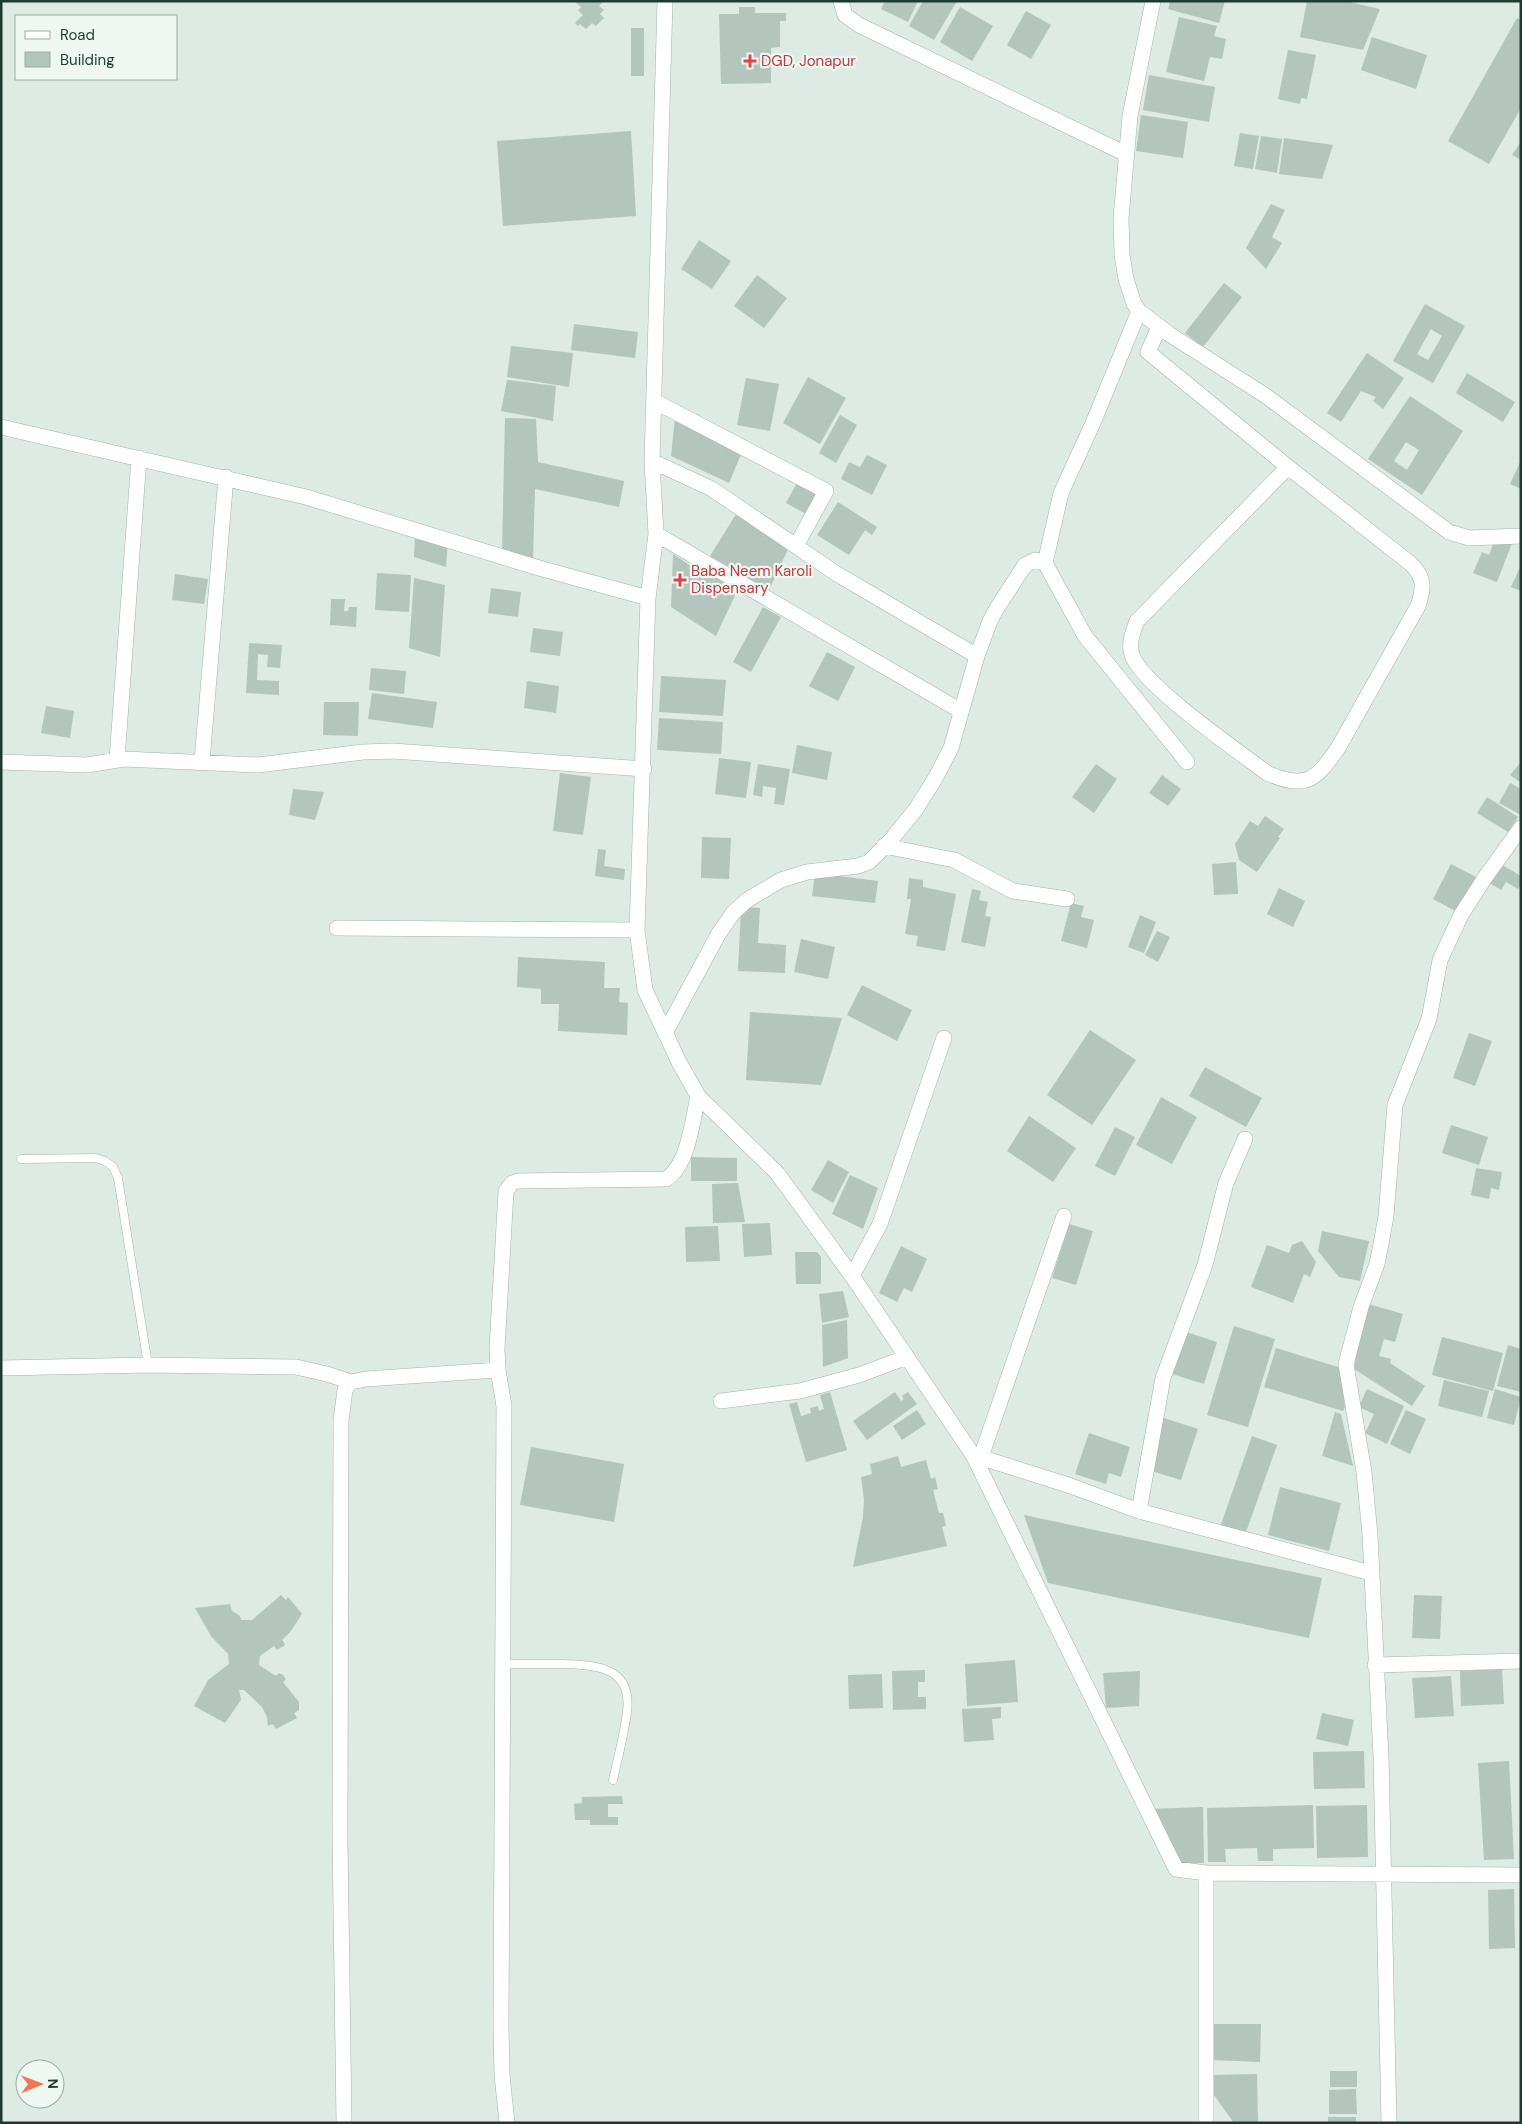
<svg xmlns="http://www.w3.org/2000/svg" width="1522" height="2124" viewBox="0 0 1522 2124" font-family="'DM Sans',sans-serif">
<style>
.building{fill:#b3c5bd;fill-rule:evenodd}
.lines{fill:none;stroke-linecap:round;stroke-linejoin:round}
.lane-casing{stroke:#a1b2ab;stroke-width:9}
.street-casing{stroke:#a1b2ab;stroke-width:16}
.lane{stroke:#fff;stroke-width:8}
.street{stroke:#fff;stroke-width:15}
.health-dot{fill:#e0444e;stroke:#eef7f2;stroke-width:2}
.labels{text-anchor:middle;stroke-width:4.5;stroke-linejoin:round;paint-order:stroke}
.health-label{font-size:15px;fill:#be3a42;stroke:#eef7f2;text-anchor:start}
</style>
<rect width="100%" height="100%" fill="#deeae4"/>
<path class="building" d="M574 1H602L603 2 599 6 604 10 600 14 604 18 596 26 592 23 586 29 580 24 578 26 575 23 583 15 578 10 581 7Z
M885 1H918L908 22 881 9Z
M923 1H957L934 40 909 26Z
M1170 1H1225L1219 23 1168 9Z
M1307 1H1345L1380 9 1363 50 1300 37Z
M739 7H755V13H786V21H780V47L771 48V83L721 84 719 14H739Z
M960 7 993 26 972 61 940 42Z
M1026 11 1051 25 1031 59 1007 45Z
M1179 17 1217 26 1214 36 1226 39 1222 59 1210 57 1204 81 1166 72Z
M1517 18 1521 20V108L1489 164 1448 141Z
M631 28H644V76H631Z
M1372 37 1427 55 1416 89 1361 70Z
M1288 50 1316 55 1307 99 1301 98 1300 104 1278 99Z
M1149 75 1215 87 1209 122 1143 110Z
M1141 115 1188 122 1183 158 1136 151Z
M631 131 636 216 503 226 497 141Z
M1240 133 1259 136 1253 169 1234 166Z
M1261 136 1282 139 1277 173 1255 169Z
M1284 138 1333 145 1322 179 1279 174Z
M1521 141V160L1512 155Z
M1271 204 1285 210 1272 237 1282 243 1266 269 1246 248Z
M699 240 731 261 712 289 681 269Z
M757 275 787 298 764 328 734 306Z
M1224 283 1242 297 1203 347 1185 333Z
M1425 304 1465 326 1433 383 1393 361ZM1431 329 1442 336 1428 360 1417 354Z
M574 324 638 332 635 358 571 350Z
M511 346 573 353 569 387 507 377Z
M1367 353 1404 378 1383 409 1373 401 1376 397 1361 391 1341 422 1327 413Z
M1467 373 1515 402 1503 422 1456 393Z
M808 377 846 398 820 444 783 423Z
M746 378 779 384 770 431 737 425Z
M507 380 556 386 553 421 501 411Z
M1410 396 1463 431 1422 495 1368 459ZM1406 442 1419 450 1407 470 1394 461Z
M840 415 857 425 836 463 819 453Z
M675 417 742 452 729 483 671 456Z
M505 418 536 419 538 462 624 481 619 507 535 489 533 558 529 562 502 550Z
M867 455 887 465 872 495 841 479 849 462 860 467Z
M1521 460V489L1510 484Z
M798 481 819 494 808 515 786 503Z
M838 502 877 527 872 535 865 530 849 555 817 535Z
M738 511 790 545 769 590 710 556Z
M415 534 448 542 446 567 414 557Z
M1496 536 1512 543 1497 582 1473 573 1482 552 1489 555Z
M673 554 704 575 706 569 725 578 722 584 737 591 716 636 671 607Z
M1521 565V591L1511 587Z
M377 573 411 575 409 612 375 610Z
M175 574 208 579 204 604 172 600Z
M414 578 445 585 440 657 409 648Z
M491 588 521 592 518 617 488 613Z
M331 599H345L344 611H348L349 607H357L356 627 330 625Z
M763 607 781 617 751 672 733 662Z
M533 628 563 632 560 656 530 652Z
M249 643 282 645 280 668 267 667 268 655 258 654 257 680 279 681V695L246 693Z
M827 652 855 667 838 701 809 686Z
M371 668 406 671 404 694 369 690Z
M661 676 726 680 723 716 659 712Z
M527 681 559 686 556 713 524 708Z
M372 693 437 702 433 728 368 719Z
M324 702H359L358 736 323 735Z
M46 706 74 711 70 738 41 733Z
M659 718 723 722 721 754 657 750Z
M797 745 832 752 827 780 792 773Z
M719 758 751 762 746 798 715 794Z
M1521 762V783L1510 775Z
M758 764 790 769 784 805 774 804 776 788 763 786 762 797 753 795Z
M1096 764 1117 779 1094 813 1072 797Z
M560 773 591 777 583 835 553 831Z
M1162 775 1181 789 1168 806 1149 793Z
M1510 783 1521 789V815L1499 803Z
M293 789 324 792 315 820 289 815Z
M1487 797 1518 817 1508 832 1477 813Z
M1265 816 1284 829 1278 837 1280 838 1257 872 1239 860 1235 844 1250 821 1258 826Z
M702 837 731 838 729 879 701 878Z
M598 849 606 850 604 866 625 869 624 880 595 876Z
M1236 862 1238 894 1214 895 1212 864Z
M1499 863 1521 876V885L1518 889 1506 882 1501 890 1488 882Z
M1451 864 1476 877 1459 913 1433 899Z
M815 873 878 881 875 903 812 896Z
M909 878 923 880V887L956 894 945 951 916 946 918 936 905 934 911 899H907Z
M1279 888 1305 901 1293 927 1267 914Z
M972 889 981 891 979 900 988 902 985 916 991 917 985 947 961 942Z
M1071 903 1084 906 1081 917 1094 920 1087 948 1061 941Z
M741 907 760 908 758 943 786 945 785 973 738 971Z
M1140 915 1156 922 1144 953 1128 947Z
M1157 931 1170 937 1158 962 1145 955Z
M801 939 835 947 828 979 794 972Z
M518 957 605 962 604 988H620L619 1002 628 1003 627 1035 558 1031 559 1004H541V989L517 987Z
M862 985 912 1010 897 1041 847 1015Z
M750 1012 842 1018 821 1085 746 1080Z
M1090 1030 1136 1060 1092 1125 1047 1095Z
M1469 1033 1492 1041 1475 1086 1453 1078Z
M1205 1067 1262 1098 1246 1127 1189 1096Z
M1161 1097 1197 1117 1172 1164 1136 1145Z
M1029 1116 1076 1148 1053 1182 1007 1151Z
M1451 1125 1488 1137 1479 1165 1442 1153Z
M1115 1127 1135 1137 1115 1176 1095 1166Z
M691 1157 737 1158V1181H691Z
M828 1160 849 1172 833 1203 811 1190Z
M1476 1168 1502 1172 1499 1190 1491 1188 1489 1199 1471 1195Z
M850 1175 878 1188 863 1229 832 1214Z
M738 1183 745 1222 713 1223 712 1184Z
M770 1223 772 1255 744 1257 742 1224Z
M1069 1224 1093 1231 1076 1285 1052 1278Z
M718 1226 720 1261 686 1262 685 1227Z
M1322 1231 1369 1241 1360 1281 1339 1277 1318 1251Z
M1302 1241 1316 1262 1310 1277 1304 1274 1293 1303 1251 1287 1267 1245 1289 1253 1292 1245Z
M901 1246 927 1259 912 1292 904 1288 897 1302 879 1293Z
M795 1252H817L821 1257V1284H796Z
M843 1291 849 1317 822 1323 819 1294Z
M1365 1303 1403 1314 1395 1342 1384 1339 1379 1356 1391 1359 1390 1363 1425 1386 1412 1406 1354 1369Z
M847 1320 848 1358 823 1367 822 1325Z
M1234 1326 1275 1339 1248 1427 1207 1415Z
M1183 1331 1217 1342 1204 1384 1169 1373Z
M1442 1337 1503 1353 1493 1391 1432 1375Z
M1508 1345 1521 1349V1392L1497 1386Z
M1276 1348 1341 1368 1345 1407 1343 1411 1264 1387Z
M1444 1380 1489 1391 1482 1417 1438 1406Z
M1367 1389 1404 1406 1387 1444 1365 1433 1374 1414 1359 1407Z
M1495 1389 1521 1397 1514 1425 1487 1418Z
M830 1392 847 1450 806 1462 789 1404 797 1402 801 1416 811 1413 810 1408 818 1406 819 1411 824 1409 820 1395Z
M895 1392 901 1401 904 1399 902 1396 908 1392 917 1404 867 1440 853 1421Z
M917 1410 926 1424 902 1440 893 1426Z
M1406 1410 1426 1419 1410 1454 1390 1444Z
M1335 1412 1341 1414 1353 1466 1322 1456Z
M1164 1418 1198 1429 1181 1480 1148 1470Z
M1089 1433 1130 1447 1121 1477 1109 1473 1106 1484 1075 1474Z
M1252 1436 1277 1445 1245 1535 1220 1527Z
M531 1447 624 1464 614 1522 520 1505Z
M898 1456 901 1467 926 1460 931 1479 935 1477 938 1489 933 1490 939 1513H943L946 1526 942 1527 947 1546 853 1567 863 1517 864 1500 861 1477 872 1474 870 1464Z
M1280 1487 1341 1503 1329 1551 1268 1535Z
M1024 1515 1322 1578 1309 1638 1048 1583Z
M281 1595 286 1600 288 1597 302 1614 291 1631 282 1640 285 1644 284 1646 277 1650 274 1646 260 1656 259 1665 276 1676 279 1673 283 1675 286 1679 283 1682 299 1702V1710L294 1713 297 1718 276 1729 273 1724 268 1726 267 1717 262 1707 244 1690H239L241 1700 225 1723 194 1706 208 1680 229 1664 228 1654 211 1636 195 1608 230 1604 232 1611 240 1616 241 1620H252Z
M1414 1595 1442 1596 1440 1639 1412 1638Z
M1015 1660 1018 1702 967 1706 965 1664Z
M1502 1669 1504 1704 1461 1706 1460 1671Z
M925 1670V1682H918V1697H926V1709L893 1710 892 1671Z
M1140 1671 1139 1706 1106 1708 1103 1673Z
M882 1674 883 1708 849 1709 848 1675Z
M1451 1676 1454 1716 1415 1718 1412 1678Z
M1001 1707V1718L992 1719 994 1740 964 1742 962 1709Z
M1322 1713 1354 1720 1348 1746 1316 1739Z
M1364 1751 1365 1788 1314 1789 1313 1752Z
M1509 1761 1514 1859 1484 1860 1478 1763Z
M622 1796 623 1804H608V1817H618V1825H590V1820H575L574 1804 582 1803V1797Z
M1313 1805 1314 1848 1273 1849V1861H1258L1257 1848 1225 1849 1226 1862H1208L1207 1808Z
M1367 1805 1368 1857 1317 1858 1316 1806Z
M1203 1807 1204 1863H1182L1148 1809Z
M1514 1889 1515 1948 1489 1949 1488 1890Z
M1213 2024H1261L1260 2062 1212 2060Z
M1330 2071H1357V2087H1330Z
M1257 2074 1258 2123H1234L1214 2095V2075Z
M1356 2089 1357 2114H1329V2090Z
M1328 2117H1356V2123H1328Z"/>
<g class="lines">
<defs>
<path id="lane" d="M21 1159 96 1158 105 1161 113 1167 118 1178 148 1365
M503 1664C521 1664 539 1664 557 1664 592 1665 633 1664 627 1712 624 1735 618 1758 613 1780"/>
<path id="street" d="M665 1 652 461 656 534 648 598 637 930 645 990 679 1062 698 1096 777 1173 852 1276 973 1455 1176 1869 1206 1873 1521 1875
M841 1 845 15 859 25 1126 154
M1153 1 1130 116 1121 218 1122 255 1126 279 1134 304 1139 311 1169 334 1266 396 1449 532 1469 538 1521 536
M1139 311 1093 423 1061 493 1045 563 1085 636 1187 762
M1159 327 1148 352 1288 467 1411 564C1425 578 1424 588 1418 606L1338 748C1316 780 1306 790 1267 773 1239 752 1141 684 1132 655 1128 644 1133 632 1137 621L1288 467
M654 401 826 491 796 546
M1 427 306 497 539 568 648 598
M652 461 712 489 837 574 977 656
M656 534 961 711
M117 759 139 458
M202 761 226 477
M1 762 87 765 124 759 258 765 363 752 393 751 644 769
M884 846 954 860 1013 891 1067 899
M337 928 637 930
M665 1033 719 933 733 913 747 900 781 880 807 872 858 866 869 862 891 840 916 809 936 777 951 748 977 656 990 621 997 608 1025 565 1035 560 1045 563
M852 1276 880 1224 944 1038
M1 1368 148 1365 296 1367 327 1374 351 1382 366 1379 498 1370 497 1349 506 1191 512 1183 518 1181 666 1179C688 1166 693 1119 698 1096
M498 1370 504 1406 501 2027 502 2075 507 2123
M721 1401 800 1391 859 1375 907 1357
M973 1455 1068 1485 1139 1511 1371 1573
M981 1457 1064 1216
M1139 1511 1163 1378 1205 1265 1226 1183 1245 1139
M1375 1665 1521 1661
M344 2123 340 1838 341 1420 345 1390 351 1382
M1206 2123V1873
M1389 2123 1381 1757 1370 1535 1364 1472 1346 1364 1361 1307 1377 1264 1381 1244 1386 1216 1395 1105 1429 1019 1440 960 1461 915 1486 876 1521 828"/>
</defs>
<use href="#lane" class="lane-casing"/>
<use href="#street" class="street-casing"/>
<use href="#lane" class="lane"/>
<use href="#street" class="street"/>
</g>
<g class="health-dot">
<path d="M747.5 53.5h5v5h5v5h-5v5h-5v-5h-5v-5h5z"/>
<path d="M677.5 572.5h5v5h5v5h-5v5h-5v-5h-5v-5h5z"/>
</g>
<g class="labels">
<g class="health-label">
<text x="761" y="66">DGD, Jonapur</text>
<text x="691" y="576">Baba Neem Karoli<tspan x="691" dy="17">Dispensary</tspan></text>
</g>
</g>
<rect width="1522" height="2124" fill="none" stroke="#1f3a32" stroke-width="5"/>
<rect x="15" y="15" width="162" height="65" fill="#eef7f2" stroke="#9baba5"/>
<rect x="25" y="31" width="25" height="8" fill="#ffffff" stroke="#9baba5"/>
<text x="60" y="40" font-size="15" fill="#1f3a32">Road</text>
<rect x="25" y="52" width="25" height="15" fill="#b3c5bd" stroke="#9baba5"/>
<text x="60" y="65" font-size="15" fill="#1f3a32">Building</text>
<g transform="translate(40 2084) rotate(89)"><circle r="24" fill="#eef7f2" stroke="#9baba5"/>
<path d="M0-4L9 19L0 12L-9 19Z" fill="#f37653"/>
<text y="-8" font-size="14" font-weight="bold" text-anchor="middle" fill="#1f3a32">N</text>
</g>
</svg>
